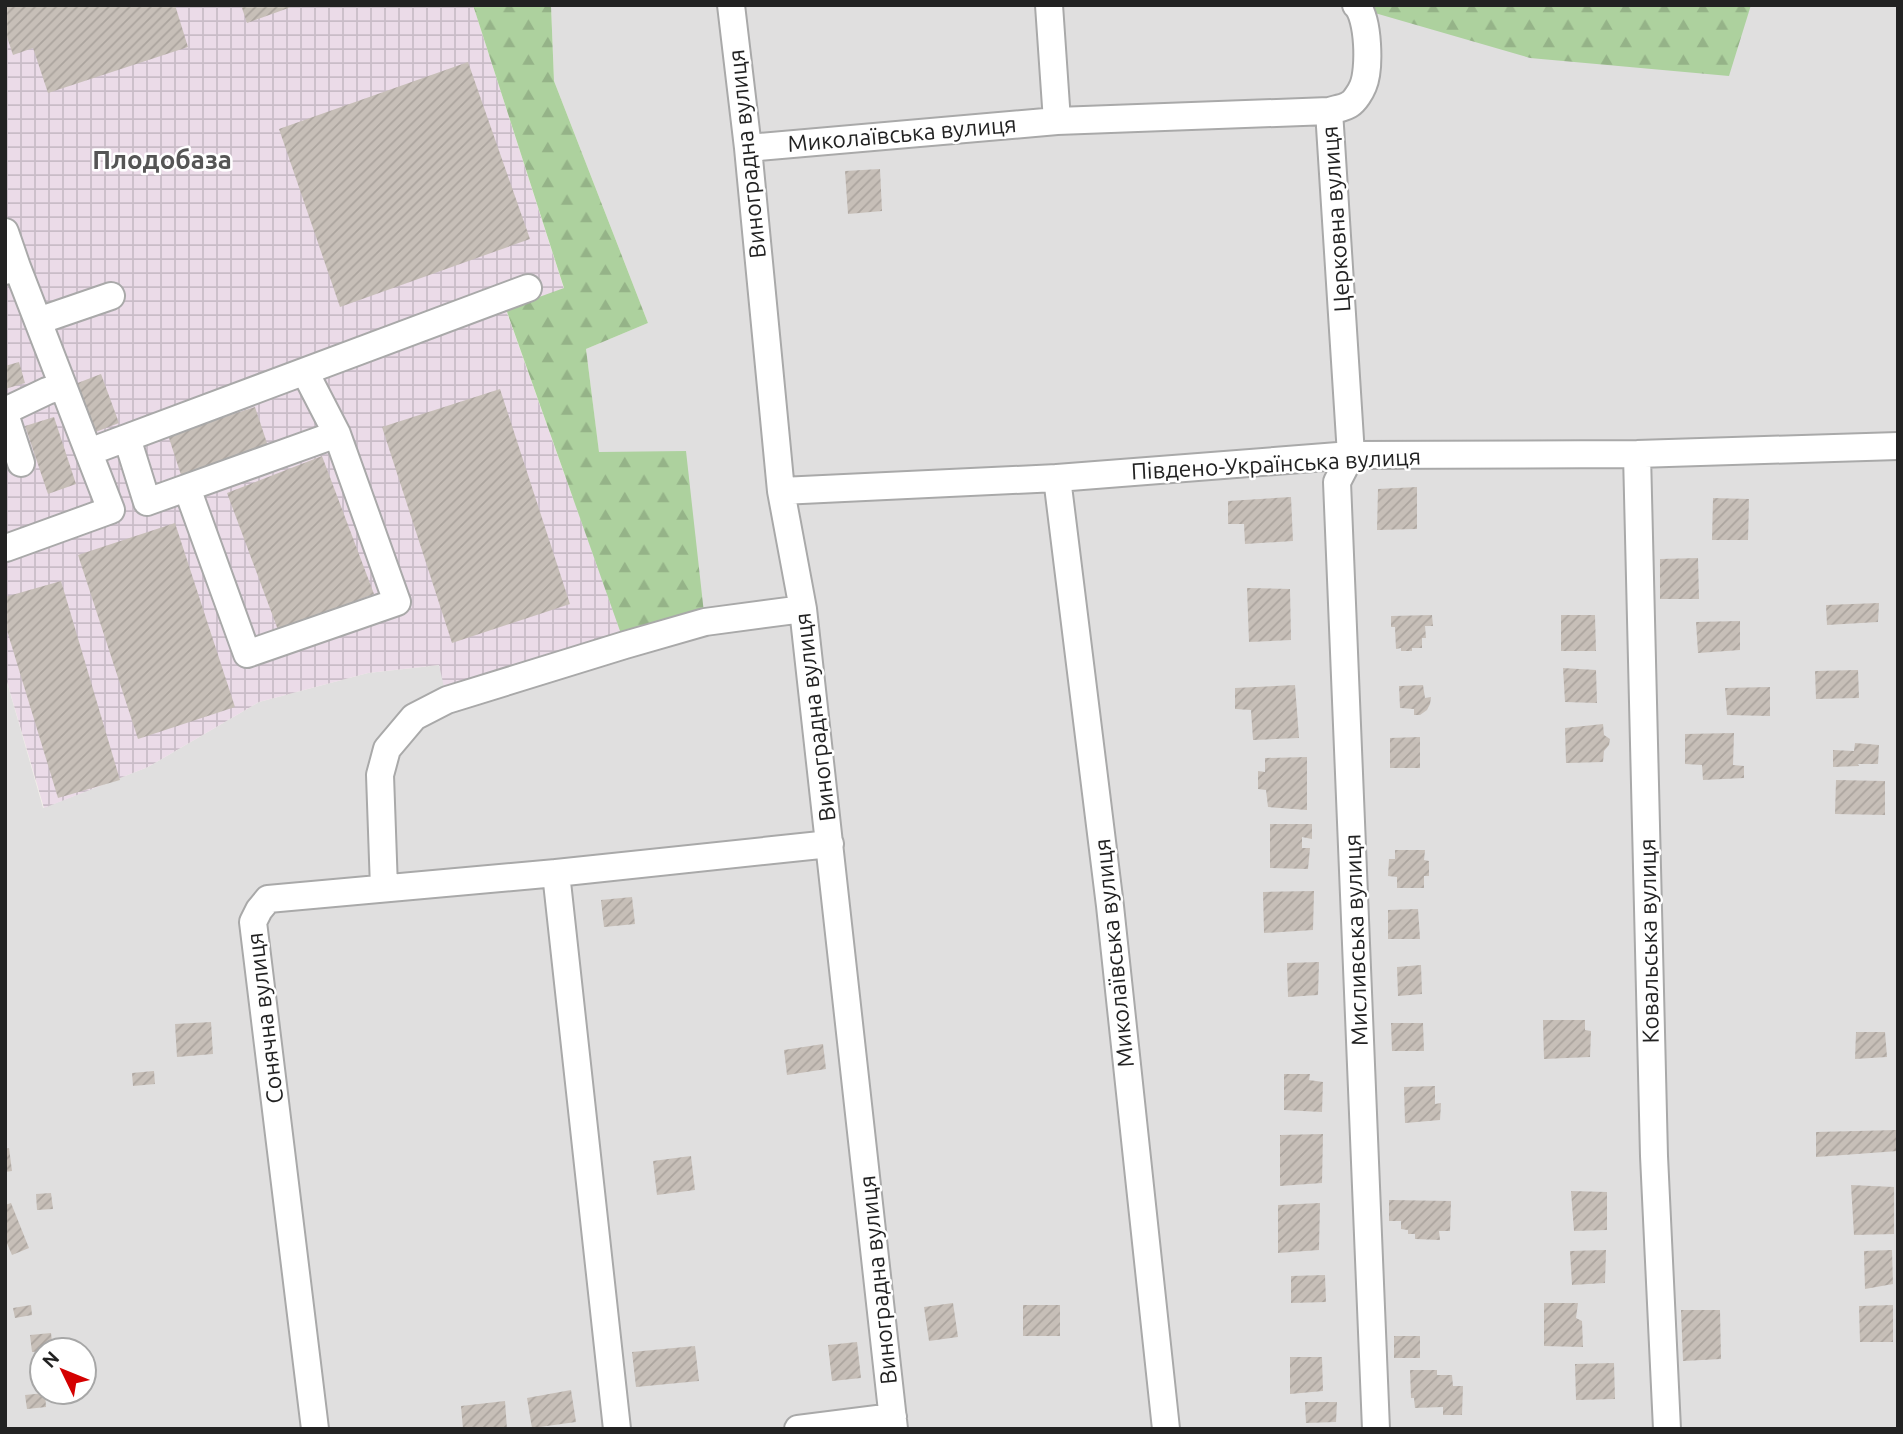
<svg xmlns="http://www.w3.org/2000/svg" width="1903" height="1434" viewBox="0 0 1903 1434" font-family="Ubuntu,sans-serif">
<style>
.residential{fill:#e0dfdf;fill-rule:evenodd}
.industrial{fill:url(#industrial-grid)}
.forest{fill:url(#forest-firs)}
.building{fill:url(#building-hatch)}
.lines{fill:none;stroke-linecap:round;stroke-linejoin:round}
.minor-casing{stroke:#a9a9a9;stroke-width:30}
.minor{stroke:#fff;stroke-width:26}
.labels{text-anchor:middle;stroke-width:5;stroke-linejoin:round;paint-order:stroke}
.street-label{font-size:23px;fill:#222;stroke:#fff}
.quarter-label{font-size:26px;font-weight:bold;fill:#555;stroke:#fff}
</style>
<defs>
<pattern id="industrial-grid" width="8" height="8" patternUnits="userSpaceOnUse" patternTransform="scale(1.75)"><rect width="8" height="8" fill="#ebdbe8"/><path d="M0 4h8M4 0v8" fill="none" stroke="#c9bcc7"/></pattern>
<pattern id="forest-firs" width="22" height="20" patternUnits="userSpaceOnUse" patternTransform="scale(1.75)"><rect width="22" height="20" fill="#add19e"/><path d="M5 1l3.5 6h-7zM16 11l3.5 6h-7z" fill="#95b388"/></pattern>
<pattern id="building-hatch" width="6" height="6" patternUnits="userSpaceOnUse" patternTransform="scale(1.75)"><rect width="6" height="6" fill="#c7bfb8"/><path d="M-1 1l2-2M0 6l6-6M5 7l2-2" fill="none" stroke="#aba49e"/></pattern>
</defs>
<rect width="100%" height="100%" fill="#f2efe9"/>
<path class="residential" d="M551 5H1898V1429H5V675L43 808 148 767 259 702 368 673 440 665 447 699 599 453 586 349 648 323 554 81ZM42 1350H84V1392H42Z"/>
<path class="industrial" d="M5 5H473L564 289 506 310 625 645 447 700 439 665 368 673 259 702 148 767 44 808 5 675Z"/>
<path class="forest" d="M473 5H551L554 81 648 323 586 349 599 452 686 451 705 622 625 645 506 309 564 288Z
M1356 5H1751L1729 76 1530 58 1361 9Z"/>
<path class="building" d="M5 5H175L188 47 48 93 33 48 13 55 5 31Z
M241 5H294V6L247 23Z
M468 62 530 239 340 307 279 129Z
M880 169 882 211 848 214 845 171Z
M19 362 25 383 5 389V366Z
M101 374 119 423 93 433 75 384Z
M500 389 570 604 452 643 382 427Z
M255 407 268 446 181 475 168 435Z
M54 417 76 484 48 494 25 426Z
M322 456 374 594 278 630 227 493Z
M1417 487V529L1377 530 1378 489Z
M1291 497 1293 541 1245 544 1244 524H1228V501Z
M1713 498 1749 499 1748 540H1712Z
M175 523 235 707 138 739 78 555Z
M1698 558 1699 599H1660V559Z
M61 581 120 780 58 798 5 624V597Z
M1247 588 1290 589 1291 640 1249 642Z
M1879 603 1878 622 1827 625 1826 605Z
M1432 615 1433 626H1425L1426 638H1422V648H1412V651H1401V648L1396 649 1395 627H1391V616Z
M1561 615H1595L1596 651H1561Z
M1740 621V650L1698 653 1696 622Z
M1563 668 1596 670 1597 703 1565 702Z
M1858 670 1859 698 1816 699 1815 671Z
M1295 685 1299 738 1253 740 1251 710 1235 709V688Z
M1423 685 1425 698 1431 697 1430 704 1427 710 1420 715H1414V709L1400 708 1399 686Z
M1770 687V716L1727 715 1725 688Z
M1603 724 1604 735 1610 739 1609 745 1604 751 1603 762 1566 763 1565 728Z
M1734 733 1733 765 1744 766V778L1703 780 1702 765 1685 764V734Z
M1420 737V768H1390V738Z
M1855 743 1879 745 1878 764H1858L1859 766 1833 767V750L1854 751Z
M1307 757V810L1268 807 1266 790 1258 789V771L1265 772V758Z
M1836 780 1885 781V815L1835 814Z
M1270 824H1312V839L1302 837V848H1310L1308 869 1270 868Z
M1395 850H1425L1424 860 1429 861V876H1424V888H1397V877L1388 876 1389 859H1395Z
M1314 891 1313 930 1264 933 1263 892Z
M632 897 635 924 604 927 601 900Z
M1418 909 1420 939H1388V910Z
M1319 962 1318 995 1288 997 1287 963Z
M1421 965 1422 994 1398 996 1397 967Z
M1543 1020H1585V1030L1591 1031 1590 1057 1544 1059Z
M211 1022 213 1054 177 1057 175 1024Z
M1391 1023H1423L1424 1051H1392Z
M1856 1032H1885L1887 1057 1855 1059Z
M823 1044 826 1069 787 1075 784 1050Z
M154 1071 155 1084 133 1086 132 1073Z
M1284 1074H1310L1309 1080 1323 1082 1322 1112 1284 1110Z
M1435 1086V1104L1441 1103 1440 1120 1405 1123 1404 1087Z
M1898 1130V1151L1816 1157V1132Z
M1323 1134 1322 1183 1280 1186V1135Z
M9 1148 12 1171 5 1172V1149Z
M691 1156 695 1190 657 1195 653 1161Z
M1851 1185 1894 1187V1234L1854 1235Z
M1571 1191 1607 1192V1230L1574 1231Z
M51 1193 53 1209 37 1210 36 1194Z
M1389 1200 1451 1201 1450 1231H1439L1440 1240 1415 1239V1234H1408V1230L1401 1229V1221H1389Z
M11 1203 29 1248 12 1255 5 1239V1205Z
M1320 1203 1319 1250 1278 1253V1205Z
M1606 1250 1605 1283 1572 1285 1570 1251Z
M1892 1250 1893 1284 1865 1289 1864 1251Z
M1325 1275 1326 1302 1291 1303V1276Z
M953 1303 958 1337 929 1341 924 1307Z
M1544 1303H1578L1576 1318 1582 1321 1583 1347 1544 1346Z
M31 1305 32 1315 15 1318 13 1308Z
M1023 1305H1060V1336H1023Z
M1893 1305V1342H1860L1859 1306Z
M1681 1310H1720L1721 1359 1683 1361Z
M51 1333 53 1350 32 1352 30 1335Z
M1394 1336H1420V1358H1394Z
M857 1342 861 1378 832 1381 828 1345Z
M695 1346 699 1381 636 1387 632 1352Z
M1290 1357H1322L1323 1391 1290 1394Z
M1614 1363 1615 1399 1576 1400 1575 1364Z
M1410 1370H1437V1375H1452L1453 1386H1463L1462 1415H1443V1407L1415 1408 1414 1398H1411Z
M571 1390 576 1422 532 1428 527 1398Z
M45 1393 46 1407 27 1409 25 1395Z
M505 1401 507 1429H463L461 1406Z
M1305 1402H1337L1336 1422 1306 1423Z"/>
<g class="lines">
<defs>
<path id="minor" d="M731 5 748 148 781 491 803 609 894 1429
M1049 5 1057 121
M748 148 1057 121 1329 111
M5 232 17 267
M5 271 17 267 111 510 6 548
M38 321 111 296
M5 411 47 391 62 386
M5 414 21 463
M127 438 147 502 337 434
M89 452 528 288
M1637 454 1654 1156 1667 1429
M1351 455 1337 482 1376 1429
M1351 455 1329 111C1335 109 1345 108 1350 104 1355 101 1361 91 1363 86 1370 70 1369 17 1356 5
M1057 478 1110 906 1166 1429
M187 488 247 654 397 602 337 434 305 372
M781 491 1057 478 1351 455 1637 454 1898 446
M556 873 617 1429
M384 888 380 775 387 749 414 717 447 700 625 645 705 622 803 609
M315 1429 253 922 259 910 268 899 556 873 830 844
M798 1429 893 1417"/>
</defs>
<use href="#minor" class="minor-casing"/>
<use href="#minor" class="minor"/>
</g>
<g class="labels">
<g class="street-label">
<text transform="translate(902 134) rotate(-5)" y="8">Миколаївська вулиця</text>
<text transform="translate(747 154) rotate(-96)" y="8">Виноградна вулиця</text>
<text transform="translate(1336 219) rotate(-94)" y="8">Церковна вулиця</text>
<text transform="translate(1276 464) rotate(-3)" y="8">Південо-Українська вулиця</text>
<text transform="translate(815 717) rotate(-97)" y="8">Виноградна вулиця</text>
<text transform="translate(1356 940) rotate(-92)" y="8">Мисливська вулиця</text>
<text transform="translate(1649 941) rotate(-91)" y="8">Ковальська вулиця</text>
<text transform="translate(1114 953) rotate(-96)" y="8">Миколаївська вулиця</text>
<text transform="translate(265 1018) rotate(-97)" y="8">Сонячна вулиця</text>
<text transform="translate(878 1280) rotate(-96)" y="8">Виноградна вулиця</text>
</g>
<g class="quarter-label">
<text x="162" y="169">Плодобаза</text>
</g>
</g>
<rect width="1903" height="1434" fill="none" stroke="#222222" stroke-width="14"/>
<g transform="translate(63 1371) rotate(313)"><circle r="33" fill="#ffffff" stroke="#a7a7a7" stroke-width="2"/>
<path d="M0-5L12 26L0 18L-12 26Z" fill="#d40000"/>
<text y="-10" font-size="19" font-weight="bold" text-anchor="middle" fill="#222222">N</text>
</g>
</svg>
